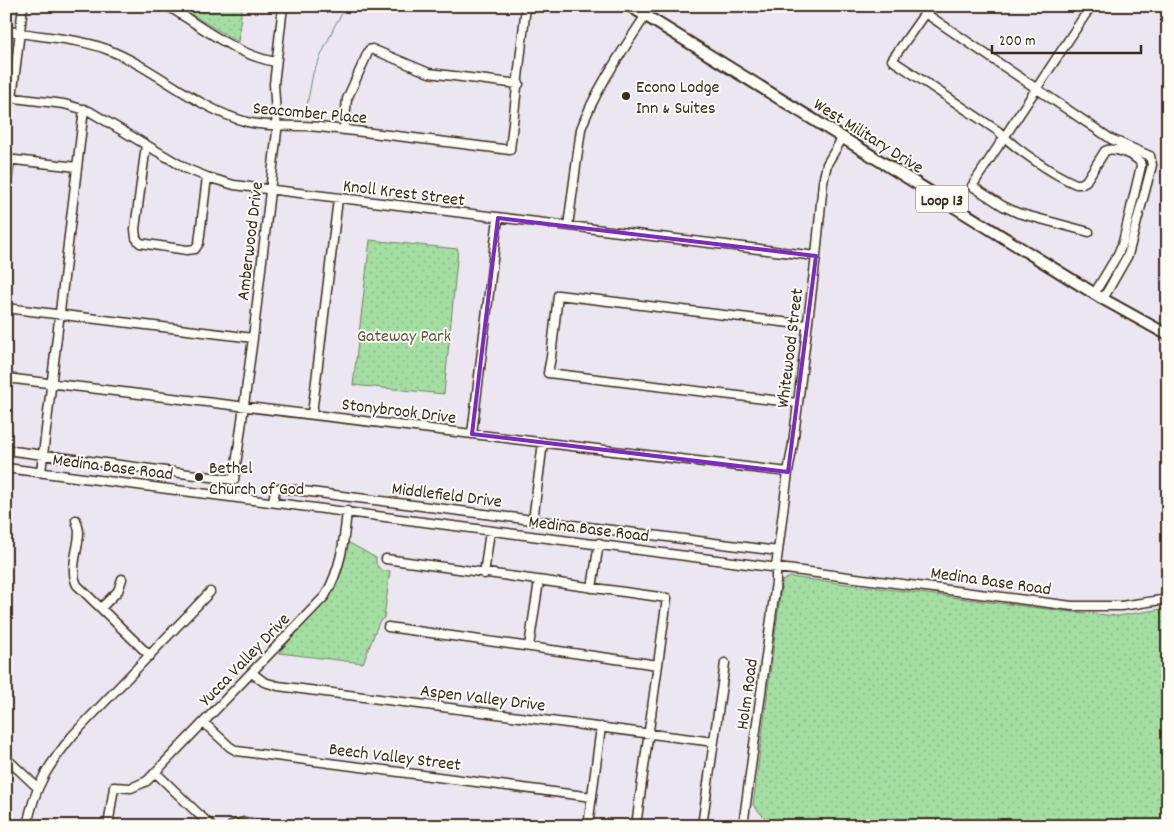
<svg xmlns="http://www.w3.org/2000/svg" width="1174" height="832" viewBox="0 0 1174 832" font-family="Dekko,sans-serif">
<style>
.grass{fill:url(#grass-dots);stroke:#708460}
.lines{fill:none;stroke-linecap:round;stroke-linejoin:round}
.stream{stroke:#678996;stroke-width:1}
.minor-casing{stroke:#3b2a1e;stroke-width:11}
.major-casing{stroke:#3b2a1e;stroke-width:14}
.minor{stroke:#fdfcf7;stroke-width:8}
.major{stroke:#fdfcf7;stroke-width:10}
.marked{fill:none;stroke:#7b2cbf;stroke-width:4;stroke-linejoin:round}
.poi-dot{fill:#3b2a1e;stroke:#fdfcf7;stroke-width:2}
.labels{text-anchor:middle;stroke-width:4;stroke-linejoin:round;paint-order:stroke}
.shield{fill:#fdfcf7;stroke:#75695f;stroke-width:1}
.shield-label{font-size:16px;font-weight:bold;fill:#3b2a1e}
.poi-label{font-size:18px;fill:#3b2a1e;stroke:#fdfcf7;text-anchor:start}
.street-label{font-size:18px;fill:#3b2a1e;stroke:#fdfcf7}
.park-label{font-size:18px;fill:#55573f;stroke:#fdfcf7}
</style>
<defs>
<pattern id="grass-dots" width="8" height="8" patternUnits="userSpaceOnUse" patternTransform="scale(1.25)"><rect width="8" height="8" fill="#a4dea3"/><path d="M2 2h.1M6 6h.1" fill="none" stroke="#8ebf8c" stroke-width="1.8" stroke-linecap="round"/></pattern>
</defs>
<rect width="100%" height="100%" fill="#ece6f0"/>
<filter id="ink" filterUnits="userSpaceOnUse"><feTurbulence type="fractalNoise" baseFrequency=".02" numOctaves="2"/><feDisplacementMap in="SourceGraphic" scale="10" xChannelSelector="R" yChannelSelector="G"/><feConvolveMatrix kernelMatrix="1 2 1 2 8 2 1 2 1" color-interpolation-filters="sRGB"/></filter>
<g filter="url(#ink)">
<path class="grass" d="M177 6H242L238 42Z
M370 240 458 249 444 394 353 385Z
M348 542 376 558V564L381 570 390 571 384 618 379 622 363 663 279 653 331 594 342 570Z
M790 577 1063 611 1118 616 1168 608V826H772L753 805 782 581Z"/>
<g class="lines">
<path class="stream" d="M287 117 300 115 306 111 313 73 335 25 347 6"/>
<defs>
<path id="minor" d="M168 6C202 27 236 55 276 62
M930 6 892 60 998 131C1016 149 1052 174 1076 184H1081L1086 181 1105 151C1114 146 1134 155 1140 162
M925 13 1111 139 1150 156
M6 30C39 38 74 37 106 49 156 68 195 108 247 122 271 128 295 124 319 127 383 134 447 142 510 150L526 6
M6 97 64 104 89 111 187 169 207 177 234 185 816 256
M12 98 23 6
M344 130 347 99 369 50 372 49 429 73 519 84
M146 145 135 229 136 238 140 243 187 250 195 249 199 243 207 177
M6 159 77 167
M6 192 10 159
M568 226 581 129C595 90 623 50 646 15
M1089 232 1018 213 1003 206 972 186 1091 6
M1094 294 1118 254 1123 242 1141 166 1140 162
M1103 299 1128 255 1152 165 1150 156
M6 308 253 338
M6 378 788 472
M797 403 548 373 551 357 558 295 807 325
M312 414 338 199
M472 434 498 218
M6 450 234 480 253 338 277 131 274 84 283 6
M6 468 1072 606H1121L1168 599
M41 472 84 109
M273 502 275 490 279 488 778 551
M76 520C77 524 79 528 79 532 79 549 69 569 77 585L150 656
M533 521 543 442
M386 559 667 598 636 826
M484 574 490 531
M592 588 599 543
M101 608 118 591 122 579
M388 627 658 665
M529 646 539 581
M252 673 264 682 278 686 714 742
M204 723 230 747 237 751 592 797
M6 758 38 788
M156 773 211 826
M27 826C35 785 48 766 73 735L210 592
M108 826 114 787 131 788 147 781 325 596C341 569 344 542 347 511
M231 826 244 822 275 826
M588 826 601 727
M702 826 725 663
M743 826 776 582V567L788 472 793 444 816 256 823 182 827 164 843 137"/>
<path id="major" d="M630 6 1103 299 1168 335"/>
</defs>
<use href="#minor" class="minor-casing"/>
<use href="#major" class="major-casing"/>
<use href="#minor" class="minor"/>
<use href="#major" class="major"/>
</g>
</g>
<path class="marked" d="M498 218 816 256 788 472 472 434Z"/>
<g class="poi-dot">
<circle cx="626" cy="96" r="5"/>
<circle cx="199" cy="477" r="5"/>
</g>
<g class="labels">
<rect class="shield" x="916" y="185.5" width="52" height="27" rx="4"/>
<g class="shield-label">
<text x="942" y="205">Loop 13</text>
</g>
<g class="poi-label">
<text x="636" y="92">Econo Lodge<tspan x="636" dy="21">Inn &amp; Suites</tspan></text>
<text x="209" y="473">Bethel<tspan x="209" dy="21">Church of God</tspan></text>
</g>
<g class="street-label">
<text transform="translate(310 112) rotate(5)" y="6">Seacomber Place</text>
<text transform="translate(869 135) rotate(32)" y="6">West Military Drive</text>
<text transform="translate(404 192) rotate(7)" y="6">Knoll Krest Street</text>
<text transform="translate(249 241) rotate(-83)" y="6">Amberwood Drive</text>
<text transform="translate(789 348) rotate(-83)" y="6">Whitewood Street</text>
<text transform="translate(399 410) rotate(7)" y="6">Stonybrook Drive</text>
<text transform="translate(113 466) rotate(7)" y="6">Medina Base Road</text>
<text transform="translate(447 494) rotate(7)" y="6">Middlefield Drive</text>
<text transform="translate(589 528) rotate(7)" y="6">Medina Base Road</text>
<text transform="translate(991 580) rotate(8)" y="6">Medina Base Road</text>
<text transform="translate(244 659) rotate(-46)" y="6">Yucca Valley Drive</text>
<text transform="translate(746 694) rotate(-82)" y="6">Holm Road</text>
<text transform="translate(483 697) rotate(7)" y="6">Aspen Valley Drive</text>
<text transform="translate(395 756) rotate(7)" y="6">Beech Valley Street</text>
</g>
<g class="park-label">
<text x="404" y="341">Gateway Park</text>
</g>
</g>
<rect width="1174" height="832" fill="none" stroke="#fdfcf7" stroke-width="25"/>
<rect x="12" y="12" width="1149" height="807" fill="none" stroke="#3b2a1e" stroke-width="2" filter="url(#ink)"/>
<path d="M992 45v8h149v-8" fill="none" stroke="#3b2a1e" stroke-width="2.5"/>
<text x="999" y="45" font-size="15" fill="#3b2a1e" stroke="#fdfcf7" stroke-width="4" paint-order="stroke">200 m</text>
</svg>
